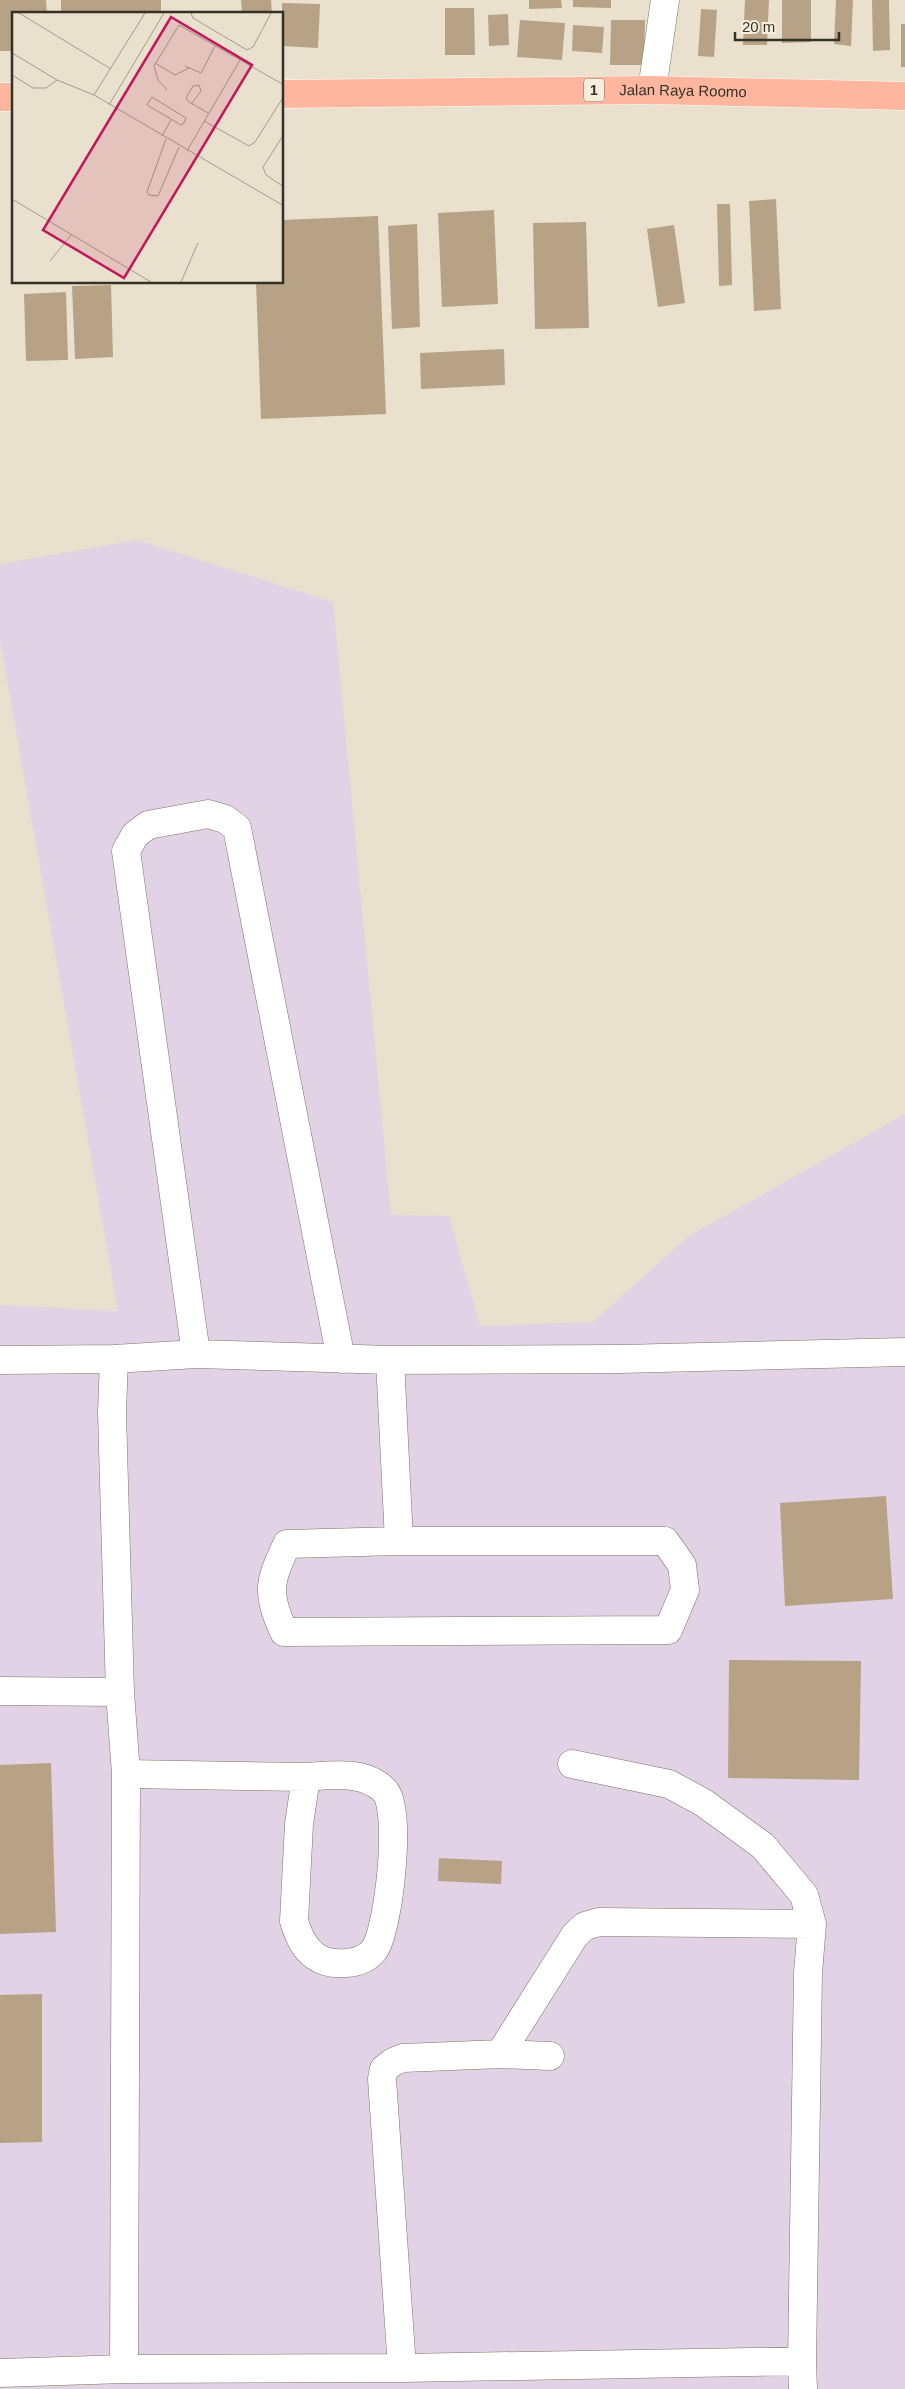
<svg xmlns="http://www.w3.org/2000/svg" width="905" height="2389" viewBox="0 0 905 2389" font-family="Arial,sans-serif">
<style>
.industrial{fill:#e1d2e5}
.building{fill:#b7a285}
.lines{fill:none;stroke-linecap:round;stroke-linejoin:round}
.minor-casing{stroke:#7c7562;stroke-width:29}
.highway-casing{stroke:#fff;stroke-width:29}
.minor{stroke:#fff;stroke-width:28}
.highway{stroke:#feb79e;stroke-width:28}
.labels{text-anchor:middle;stroke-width:4;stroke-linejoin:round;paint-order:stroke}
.shield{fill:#f6eeda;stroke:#6e6a5e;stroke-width:1}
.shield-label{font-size:14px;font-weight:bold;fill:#343129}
.street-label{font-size:15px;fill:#343129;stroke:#f6eeda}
.inset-road{fill:none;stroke:#a19b8b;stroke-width:1}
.view{fill:#c2185b;fill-opacity:0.15;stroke:#c2185b;stroke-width:2.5}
.inset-edge{fill:none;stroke:#343129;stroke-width:2.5}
</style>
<rect width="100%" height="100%" fill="#e9e1cd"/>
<path class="industrial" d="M137 540 333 602 391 1215 449 1216 480 1326 593 1322 689 1236 905 1114V2389H0V1305L118 1311 0 640V564Z"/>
<path class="building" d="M0 0H46L47 14H14V51H0Z
M61 0H161V14H61Z
M241 0H271L272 14H242Z
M529 0H561L562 8 529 9Z
M573 0H611V8L573 7Z
M745 0H769L767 45H743Z
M782 0H811V42L782 43Z
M836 0H853L851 46 834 44Z
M872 0H889L890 50 873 51Z
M282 3 320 4 318 48 282 46Z
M445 8H474L475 55H445Z
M701 9 717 10 714 57 698 56Z
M508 14 509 45 489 46 488 15Z
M520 20 565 23 562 60 517 57Z
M611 20H645L644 65H610Z
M901 24H905V67H901Z
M573 25 604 27 602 53 572 51Z
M776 199 781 309 754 311 749 201Z
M717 204H730L732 285 719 286Z
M494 210 498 304 442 307 438 213Z
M378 216 386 414 261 419 256 282H282V220Z
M586 222 589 328 535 329 533 223Z
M417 224 420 327 392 329 388 226Z
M674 225 685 303 658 307 647 229Z
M111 285 113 357 75 359 72 286Z
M66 292 68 360 26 361 24 294Z
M504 349 505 385 421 389 420 353Z
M886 1496 893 1599 785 1606 780 1503Z
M729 1660 861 1661 859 1780 728 1778Z
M51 1763 56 1932 0 1934V1765Z
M439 1858 502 1861 501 1884 438 1881Z
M42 1994V2142L0 2143V1995Z"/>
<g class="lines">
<defs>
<path id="minor" d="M652 90 665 0
M196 1354 126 851 135 835 148 825 208 814 225 819 237 828 341 1359
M114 1359 112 1413 120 1692 126 1774 124 2369
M0 1360 114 1359 196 1354 390 1360 620 1359 905 1352
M390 1360 399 1541
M399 1541H665L682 1565 685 1590 668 1630 284 1632C266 1592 269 1583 287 1544Z
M0 1691 120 1692
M126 1774 306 1777C332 1775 365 1770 385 1791 402 1810 389 1930 374 1950 362 1966 330 1967 315 1956 303 1947 298 1934 294 1921L299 1824 306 1777
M500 2054 575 1935 585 1926 599 1922 812 1924
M802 2361 803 2389
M402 2368 382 2079 384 2069 393 2062 403 2058 500 2054 550 2056
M0 2373 124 2369 402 2368 802 2361 808 1973 812 1924 804 1895 763 1846 704 1803 669 1784 572 1764"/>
<g id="highway">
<path id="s1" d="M282 94 652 90 905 96"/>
<path d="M0 97H14"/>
</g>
</defs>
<use href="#minor" class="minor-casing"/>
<use href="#highway" class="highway-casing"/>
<use href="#minor" class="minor"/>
<use href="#highway" class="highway"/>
</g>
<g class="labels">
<rect class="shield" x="584" y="78.5" width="20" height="23" rx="4"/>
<g class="shield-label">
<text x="594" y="95">1</text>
</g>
<g class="street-label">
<text dy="5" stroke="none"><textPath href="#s1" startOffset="401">Jalan Raya Roomo</textPath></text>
</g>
</g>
<g transform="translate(12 12)">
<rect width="271" height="271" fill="#e9e1cd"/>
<path class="inset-road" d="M7 1 99 57M179 1 181 6 235 38 241 35 259 1M0 41 45 68M143 51 163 63 177 56M173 54 189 61 203 34M0 63 21 76H34L45 68 82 83 272 194M155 78 146 68 142 54 167 13 272 73M82 83 133 1M140 85 174 106 172 111 169 113 135 93ZM180 91 189 79 187 73 181 74 174 86 177 90 196 101M97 93 152 1M192 109 237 134 243 130 272 84M272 122 251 155 254 163 272 175M150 124 159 108M154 127 135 180 137 183 146 184 167 135M175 139 228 48M0 187 139 270M38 249 59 223M169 270 186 231"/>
<path class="view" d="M159 5 240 53 112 266 31 218Z"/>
<rect width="271" height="271" class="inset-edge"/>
</g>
<path d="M735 32v8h104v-8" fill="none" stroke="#343129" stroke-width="2.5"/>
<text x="742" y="32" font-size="15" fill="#343129" stroke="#f6eeda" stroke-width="4" paint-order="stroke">20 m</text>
</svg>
